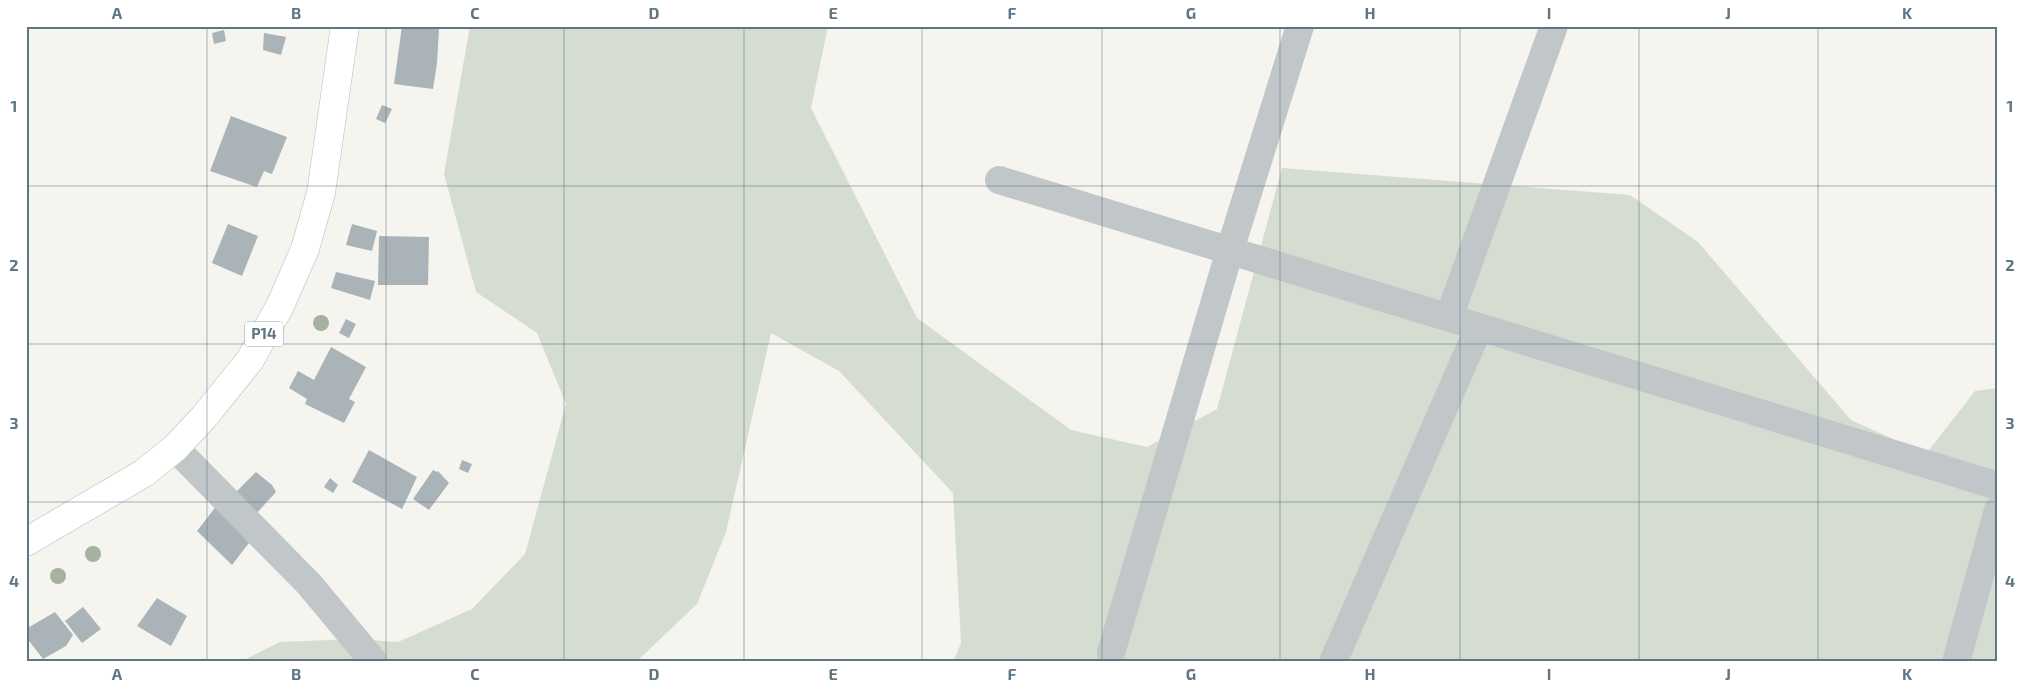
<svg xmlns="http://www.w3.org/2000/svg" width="2024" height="688" viewBox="0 0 2024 688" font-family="'Exo 2',sans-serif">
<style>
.green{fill:#d5dcd0}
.building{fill:#aab3b8}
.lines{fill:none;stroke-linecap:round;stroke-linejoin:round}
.primary-casing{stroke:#b4b9bc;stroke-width:29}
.minor{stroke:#c1c6c9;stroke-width:28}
.primary{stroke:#fff;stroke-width:28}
.tree{fill:#a6b1a0}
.grid{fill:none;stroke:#607684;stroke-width:1;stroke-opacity:0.55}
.labels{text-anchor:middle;stroke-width:5;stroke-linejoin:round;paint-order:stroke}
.shield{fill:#fff;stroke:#909fa9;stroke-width:1}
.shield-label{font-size:15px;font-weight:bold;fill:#607684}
.neatline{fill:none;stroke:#607684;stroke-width:2}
.grid-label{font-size:16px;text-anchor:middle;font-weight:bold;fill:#607684}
</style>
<rect width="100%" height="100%" fill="#f5f4ef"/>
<path class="green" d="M470 26H828L811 108 917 318 1071 430 1147 447 1217 409 1282 168 1630 195 1698 242 1851 420 1926 454 1975 391 1998 388V662H953L961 643 953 493 839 371 771 333 726 532 697 604 637 661 240 662 280 642 356 639 398 642 472 609 525 554 566 404 537 333 476 292 444 174Z"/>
<path class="building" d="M402 26H422L439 29 437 63 433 89 394 84Z
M224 30 226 41 214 44 212 33Z
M264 33 286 37 281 55 263 50Z
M382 105 392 109 385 123 376 119Z
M231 116 287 137 272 174 264 171 257 187 210 171Z
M228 224 258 236 242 276 212 263Z
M352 224 377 231 372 251 346 245Z
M379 236 429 237 428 285H378Z
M336 272 375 281 370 300 331 288Z
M346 319 356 324 349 338 339 333Z
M331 347 366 367 349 399 355 402 344 423 305 404 307 399 289 388 298 371 314 380Z
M369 450 417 477 402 509 352 482Z
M462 460 472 464 468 473 459 469Z
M433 470 437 472 438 471 449 483 429 510 413 499Z
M256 472 272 485 276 492 255 515 236 492Z
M330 478 338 485 333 493 324 487Z
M218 504 255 535 232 565 197 531Z
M157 598 187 616 171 646 137 626Z
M83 607 101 629 82 643 65 621Z
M55 612 73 635 66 646 43 659 26 637V629Z"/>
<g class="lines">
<defs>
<path id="primary" d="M26 542 144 473 175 448 204 417 250 360 280 306 305 249 321 193 345 26"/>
</defs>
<use href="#primary" class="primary-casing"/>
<path class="minor" d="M999 180 1998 486
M1449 317 1554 26
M175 448 309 584 374 662
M1111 653 1230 250 1300 26
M1333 662 1479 327
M1956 662 1998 510"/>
<use href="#primary" class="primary"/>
</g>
<g class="tree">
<circle cx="321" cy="323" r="8"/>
<circle cx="93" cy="554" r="8"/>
<circle cx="58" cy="576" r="8"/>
</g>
<path class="grid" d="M207 26V662M386 26V662M564 26V662M744 26V662M922 26V662M1102 26V662M1280 26V662M1460 26V662M1639 26V662M1818 26V662M26 186H1998M26 344H1998M26 502H1998"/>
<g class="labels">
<rect class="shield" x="245" y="321.5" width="38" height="25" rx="4"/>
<g class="shield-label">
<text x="264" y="339">P14</text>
</g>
</g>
<rect width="2024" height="688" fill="none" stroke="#ffffff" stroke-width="55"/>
<rect x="28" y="28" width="1968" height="632" class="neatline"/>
<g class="grid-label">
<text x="117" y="19">A</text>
<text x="296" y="19">B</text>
<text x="475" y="19">C</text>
<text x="654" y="19">D</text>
<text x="833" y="19">E</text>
<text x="1012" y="19">F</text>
<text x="1191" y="19">G</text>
<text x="1370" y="19">H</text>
<text x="1549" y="19">I</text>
<text x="1728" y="19">J</text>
<text x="1907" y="19">K</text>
<text x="14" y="112">1</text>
<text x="2010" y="112">1</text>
<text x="14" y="271">2</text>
<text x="2010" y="271">2</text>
<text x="14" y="429">3</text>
<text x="2010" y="429">3</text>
<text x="14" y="587">4</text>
<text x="2010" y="587">4</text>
<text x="117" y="680">A</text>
<text x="296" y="680">B</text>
<text x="475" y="680">C</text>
<text x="654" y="680">D</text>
<text x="833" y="680">E</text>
<text x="1012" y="680">F</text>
<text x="1191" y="680">G</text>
<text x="1370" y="680">H</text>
<text x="1549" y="680">I</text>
<text x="1728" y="680">J</text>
<text x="1907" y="680">K</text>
</g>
</svg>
